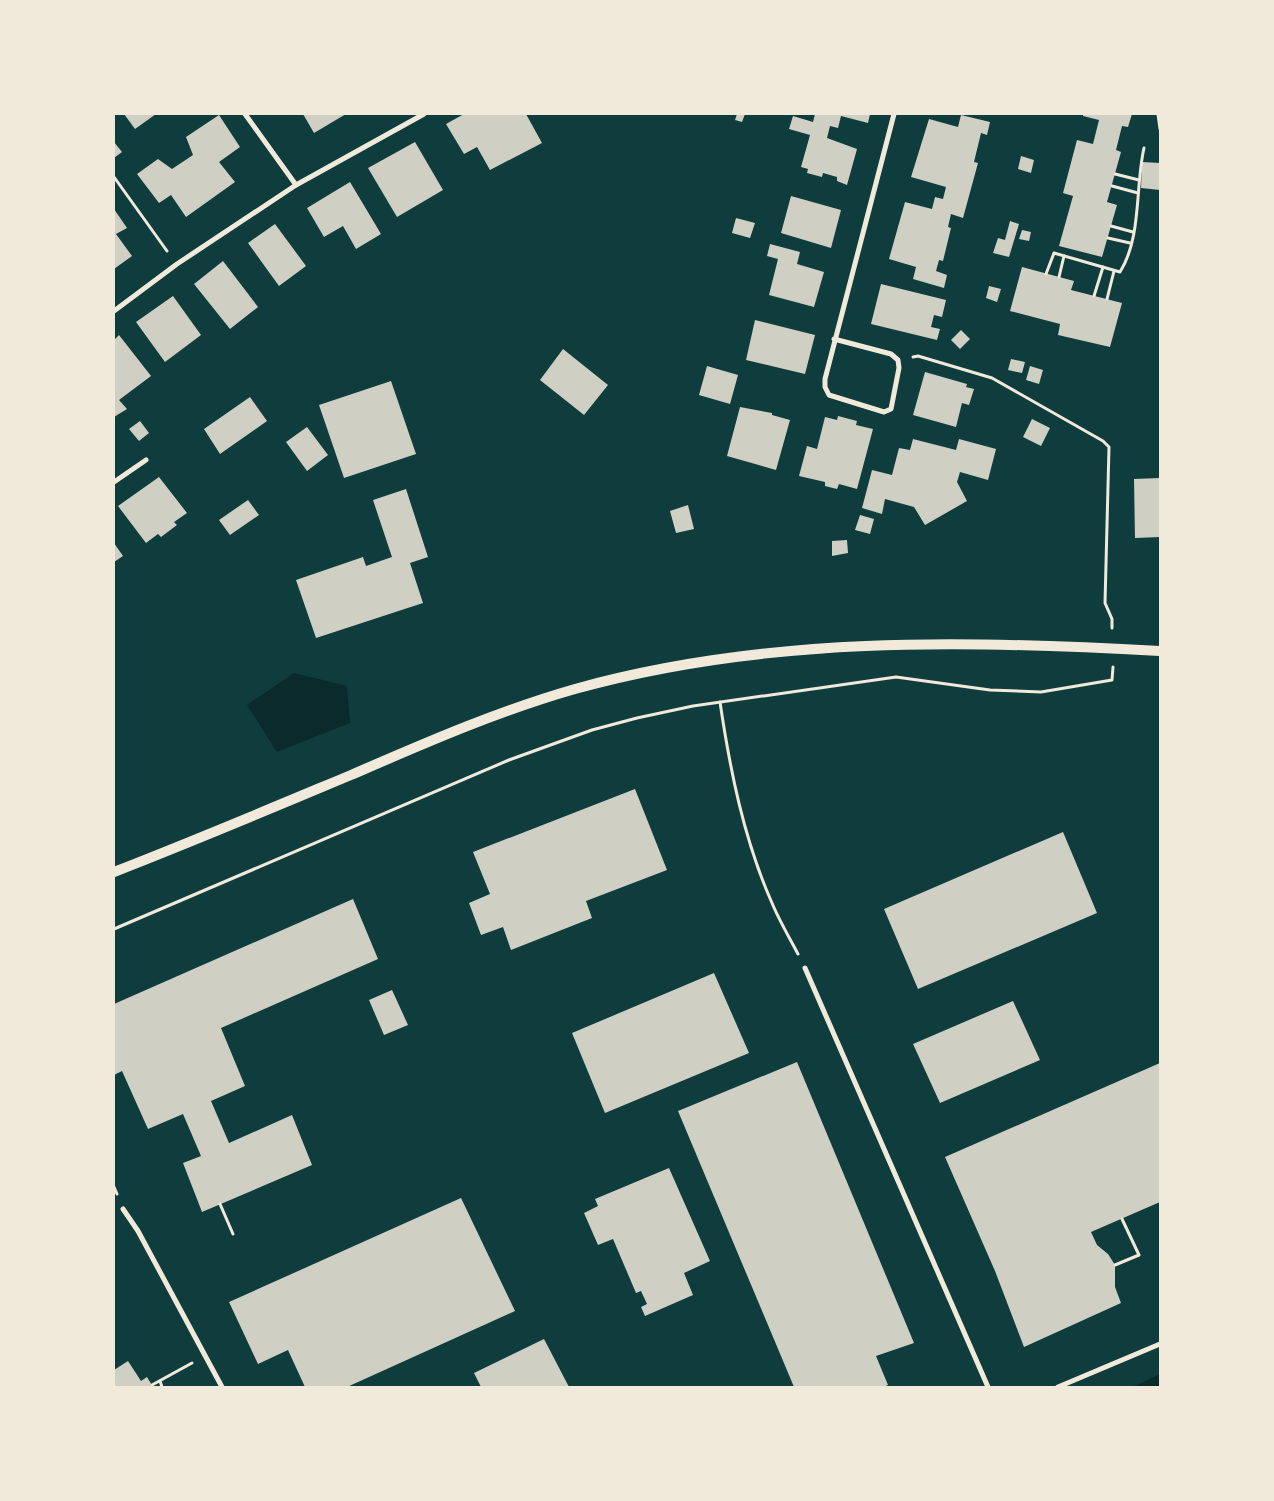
<svg xmlns="http://www.w3.org/2000/svg" width="1274" height="1501" font-family="'PT Sans Narrow',sans-serif">
	<rect width="100%" height="100%" fill="#0f3d3e"/>
	<g fill="#0a2a2b">
		<path d="M 294,673 L 347,686 L 350,723 L 277,752 L 247,705 Z"/>
		<path d="M 1160,1374 L 1160,1387 L 1132,1387 Z"/>
	</g>
	<g fill="#cfcfc3">
		<path d="M 124,114 L 156,114 L 135,129 Z"/>
		<path d="M 303,114 L 346,114 L 314,133 Z"/>
		<path d="M 464,114 L 526,114 L 542,143 L 490,170 L 477,147 L 464,154 L 446,124 Z"/>
		<path d="M 737,114 L 745,114 L 742,122 L 735,120 Z"/>
		<path d="M 815,114 L 870,114 L 868,123 L 841,116 L 838,128 L 830,126 L 827,138 L 857,149 L 847,185 L 837,181 L 837,177 L 823,173 L 822,177 L 807,173 L 808,169 L 801,167 L 810,135 L 789,129 L 793,116 L 813,122 Z"/>
		<path d="M 1083,114 L 1132,114 L 1128,127 L 1122,126 L 1116,150 L 1121,152 L 1107,202 L 1117,205 L 1102,257 L 1059,246 L 1073,196 L 1063,193 L 1077,140 L 1093,144 L 1099,120 L 1083,116 Z"/>
		<path d="M 219,115 L 240,147 L 219,162 L 235,182 L 186,217 L 171,195 L 159,203 L 137,174 L 158,159 L 172,169 L 193,155 L 186,137 Z"/>
		<path d="M 961,115 L 990,122 L 987,135 L 981,133 L 974,162 L 978,163 L 963,218 L 951,214 L 948,227 L 951,228 L 943,261 L 939,260 L 936,271 L 947,275 L 944,288 L 913,279 L 916,267 L 889,259 L 905,202 L 932,209 L 935,197 L 943,199 L 946,187 L 911,177 L 929,119 L 958,127 Z"/>
		<path d="M 114,142 L 122,152 L 114,158 Z"/>
		<path d="M 415,142 L 443,190 L 397,217 L 368,168 Z"/>
		<path d="M 1021,156 L 1034,160 L 1031,173 L 1018,169 Z"/>
		<path d="M 1142,162 L 1160,163 L 1160,190 L 1141,188 Z"/>
		<path d="M 350,182 L 381,234 L 356,249 L 343,226 L 324,237 L 307,208 Z"/>
		<path d="M 791,196 L 841,210 L 831,248 L 781,233 Z"/>
		<path d="M 114,209 L 127,228 L 116,234 L 132,256 L 114,269 Z"/>
		<path d="M 736,218 L 755,223 L 750,238 L 732,233 Z"/>
		<path d="M 1010,221 L 1019,224 L 1009,257 L 993,253 L 998,238 L 1005,240 Z"/>
		<path d="M 275,224 L 306,266 L 279,286 L 248,243 Z"/>
		<path d="M 1022,230 L 1031,232 L 1029,241 L 1019,239 Z"/>
		<path d="M 770,244 L 800,252 L 797,264 L 824,272 L 814,307 L 769,295 L 778,259 L 767,256 Z"/>
		<path d="M 223,261 L 258,307 L 230,329 L 194,284 Z"/>
		<path d="M 1022,267 L 1074,281 L 1071,290 L 1122,303 L 1110,347 L 1058,335 L 1060,324 L 1010,311 Z"/>
		<path d="M 881,284 L 946,300 L 942,317 L 934,315 L 931,327 L 940,329 L 937,340 L 871,324 Z"/>
		<path d="M 989,286 L 1001,289 L 997,302 L 986,298 Z"/>
		<path d="M 173,296 L 201,335 L 165,362 L 136,322 Z"/>
		<path d="M 755,320 L 815,335 L 805,374 L 746,360 Z"/>
		<path d="M 961,330 L 970,339 L 960,349 L 951,340 Z"/>
		<path d="M 119,335 L 151,376 L 119,400 L 127,409 L 114,417 L 114,340 Z"/>
		<path d="M 563,349 L 608,385 L 584,415 L 540,380 Z"/>
		<path d="M 1011,359 L 1025,362 L 1022,373 L 1008,370 Z"/>
		<path d="M 707,366 L 738,375 L 730,404 L 699,395 Z"/>
		<path d="M 1030,366 L 1043,370 L 1039,384 L 1026,380 Z"/>
		<path d="M 925,372 L 967,384 L 966,387 L 974,389 L 969,405 L 962,403 L 956,427 L 913,415 Z"/>
		<path d="M 391,381 L 416,454 L 344,478 L 319,405 Z"/>
		<path d="M 250,397 L 267,421 L 220,454 L 204,429 Z"/>
		<path d="M 740,407 L 772,413 L 772,415 L 790,420 L 776,470 L 727,456 Z"/>
		<path d="M 838,416 L 857,421 L 856,425 L 873,429 L 857,489 L 839,484 L 837,489 L 825,486 L 825,482 L 799,476 L 807,446 L 817,449 L 825,417 L 837,420 Z"/>
		<path d="M 1032,419 L 1050,428 L 1041,446 L 1023,437 Z"/>
		<path d="M 140,421 L 149,433 L 139,441 L 129,429 Z"/>
		<path d="M 307,427 L 328,455 L 307,471 L 286,442 Z"/>
		<path d="M 913,439 L 956,450 L 959,439 L 996,449 L 988,480 L 960,472 L 957,482 L 967,501 L 925,525 L 914,507 L 885,499 L 882,514 L 862,508 L 872,470 L 892,475 L 899,448 L 910,450 Z"/>
		<path d="M 159,477 L 187,513 L 174,522 L 177,525 L 161,537 L 158,534 L 146,543 L 118,506 Z"/>
		<path d="M 1160,478 L 1160,537 L 1135,538 L 1134,479 Z"/>
		<path d="M 406,489 L 428,557 L 410,563 L 423,603 L 316,638 L 296,580 L 363,557 L 366,566 L 392,557 L 373,500 Z"/>
		<path d="M 248,500 L 259,515 L 230,535 L 219,520 Z"/>
		<path d="M 688,505 L 694,529 L 676,533 L 670,511 Z"/>
		<path d="M 860,515 L 874,519 L 870,534 L 855,530 Z"/>
		<path d="M 847,540 L 848,553 L 832,556 L 832,541 Z"/>
		<path d="M 114,543 L 123,556 L 114,562 Z"/>
		<path d="M 635,789 L 667,870 L 586,901 L 592,918 L 511,950 L 503,927 L 481,935 L 469,903 L 490,894 L 473,852 Z"/>
		<path d="M 1063,832 L 1097,913 L 918,989 L 884,909 Z"/>
		<path d="M 353,899 L 378,959 L 221,1028 L 245,1086 L 211,1101 L 229,1143 L 292,1115 L 312,1165 L 202,1212 L 183,1163 L 201,1156 L 183,1114 L 148,1129 L 122,1071 L 114,1075 L 114,1004 Z"/>
		<path d="M 714,973 L 749,1053 L 605,1113 L 572,1033 Z"/>
		<path d="M 392,990 L 408,1025 L 384,1035 L 369,1000 Z"/>
		<path d="M 1013,1001 L 1040,1060 L 940,1103 L 913,1044 Z"/>
		<path d="M 797,1062 L 914,1343 L 876,1356 L 888,1385 L 883,1387 L 794,1387 L 678,1111 Z"/>
		<path d="M 1160,1063 L 1160,1202 L 1091,1232 L 1097,1245 L 1108,1254 L 1115,1265 L 1115,1287 L 1121,1303 L 1024,1347 L 995,1271 L 945,1157 Z"/>
		<path d="M 669,1168 L 710,1261 L 684,1273 L 693,1295 L 645,1316 L 641,1307 L 647,1304 L 641,1291 L 636,1293 L 613,1239 L 598,1245 L 584,1213 L 598,1206 L 595,1199 Z"/>
		<path d="M 461,1198 L 515,1311 L 347,1387 L 305,1387 L 288,1350 L 258,1364 L 229,1302 Z"/>
		<path d="M 544,1339 L 569,1387 L 481,1387 L 474,1373 Z"/>
		<path d="M 128,1361 L 141,1381 L 147,1377 L 153,1387 L 114,1387 L 114,1370 Z"/>
	</g>
	<g fill="none" stroke-linecap="round" stroke-linejoin="round">
		<g stroke="#f1e9da" stroke-width="3">
			<path d="M 1158,114 L 1160,129"/>
			<path d="M 1115,174 L 1139,180"/>
			<path d="M 114,177 L 167,251"/>
			<path d="M 1112,186 L 1138,193"/>
			<path d="M 1111,226 L 1133,232"/>
			<path d="M 1108,238 L 1130,243"/>
			<path d="M 1046,274 L 1054,253 L 1120,272 C 1142,237 1135,187 1144,148"/>
			<path d="M 1059,277 L 1064,256"/>
			<path d="M 1094,296 L 1103,267"/>
			<path d="M 1107,299 L 1114,271"/>
			<path d="M 913,357 L 918,356 L 992,378 L 1103,441 L 1109,447 L 1105,603 L 1112,619 L 1112,628"/>
			<path d="M 720,702 C 730,770 744,840 772,903 C 779,920 789,937 798,954"/>
			<path d="M 114,929 L 509,760 L 592,730 L 637,718 L 693,706 L 896,677 L 990,690 L 1041,692 L 1112,680 L 1113,667"/>
			<path d="M 114,1187 L 117,1194"/>
			<path d="M 220,1204 L 233,1234"/>
			<path d="M 1115,1265 L 1139,1255 L 1122,1219"/>
			<path d="M 160,1381 L 162,1387"/>
			<path d="M 152,1385 L 192,1363"/>
		</g>
		<g stroke="#f1e9da" stroke-width="5">
			<path d="M 245,114 L 296,185"/>
			<path d="M 114,311 L 177,264 L 296,185 L 424,114"/>
			<path d="M 834,339 L 891,354 L 898,360 L 899,368 L 891,409 L 884,412 L 829,395 L 825,387 L 825,379 L 894,114"/>
			<path d="M 114,482 L 146,460"/>
			<path d="M 805,968 L 988,1387"/>
			<path d="M 123,1209 L 138,1231 L 222,1387"/>
			<path d="M 1058,1387 L 1160,1344"/>
		</g>
		<path stroke="#f1e9da" stroke-width="10" d="M 114,872 C 194,841 272,808 351,775 C 425,743 498,711 575,689 C 765,636 965,640 1160,651"/>
	</g>
	<rect width="1274" height="1501" fill="none" stroke="#f1e9da" stroke-width="230"/>
</svg>
